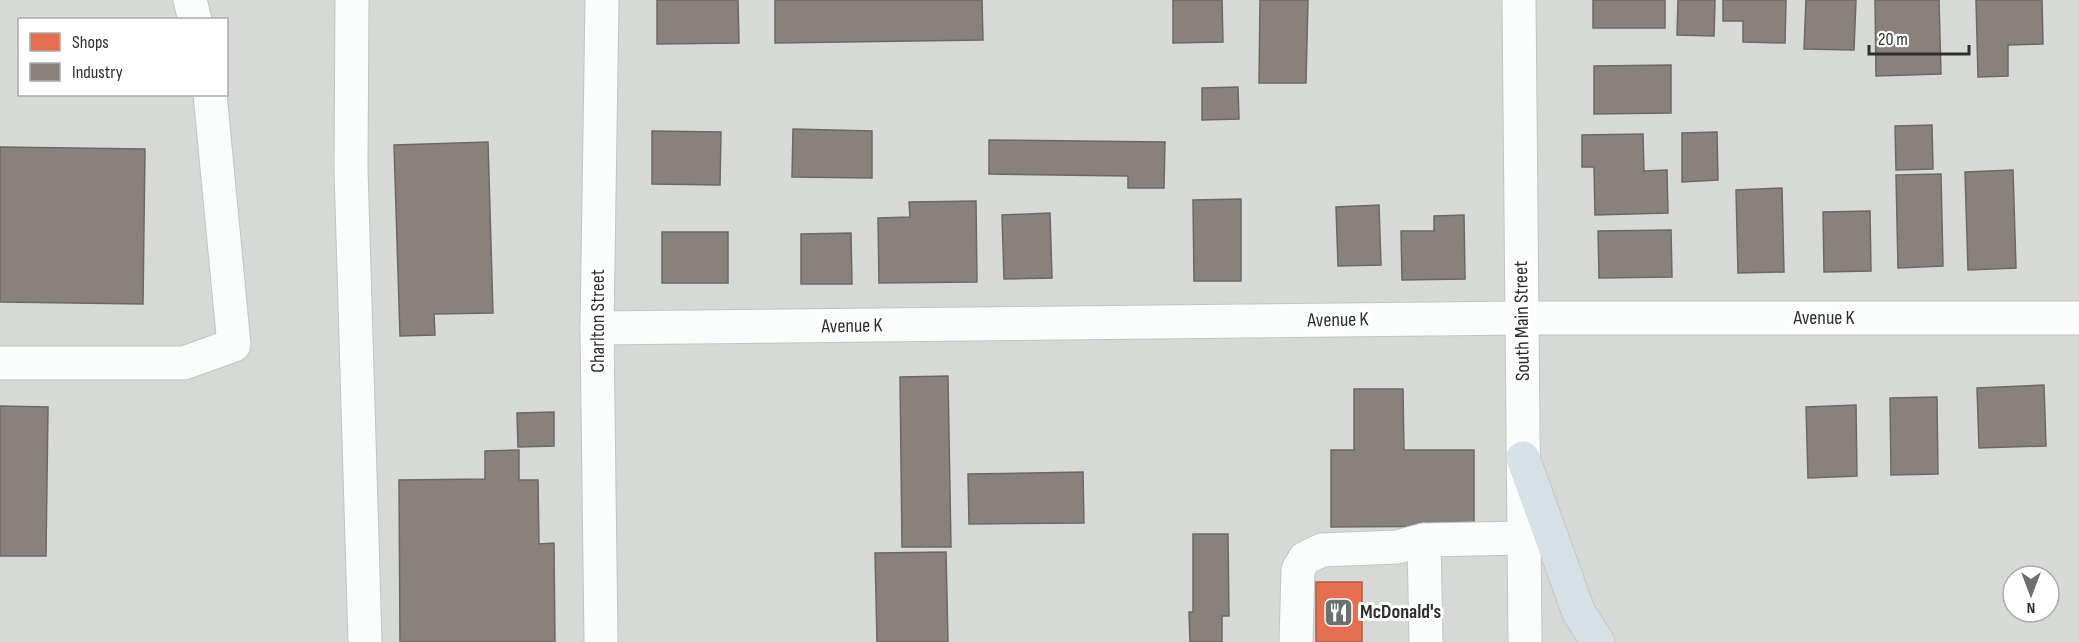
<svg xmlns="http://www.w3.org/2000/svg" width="2079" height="642" font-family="'Sofia Sans Condensed',sans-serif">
	<rect width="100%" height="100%" fill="#e4eaeb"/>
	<path fill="#d7d9d7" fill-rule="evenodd" d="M 0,0 L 2079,0 L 2079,642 L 0,642 ZM 20,20 L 226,20 L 226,94 L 20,94 ZM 2013,576 L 2049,576 L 2049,612 L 2013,612 Z"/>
	<rect fill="#e76f51" stroke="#b05c46" stroke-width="1.5" x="1316" y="582" width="46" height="60"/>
	<g fill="#8a817c" stroke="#6e6865" stroke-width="1.5">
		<path d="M 657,0 L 738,0 L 739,43 L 657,44 Z"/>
		<path d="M 775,0 L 982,0 L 983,40 L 775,43 Z"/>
		<path d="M 1173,0 L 1222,0 L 1223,42 L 1173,43 Z"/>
		<path d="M 1260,0 L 1308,0 L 1306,83 L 1259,83 Z"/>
		<rect x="1593" y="0" width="72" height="28"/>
		<path d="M 1678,0 L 1715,0 L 1714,36 L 1677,35 Z"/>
		<path d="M 1723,0 L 1786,0 L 1785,43 L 1743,42 L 1743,21 L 1723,21 Z"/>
		<path d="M 1806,0 L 1856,0 L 1854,50 L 1804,49 Z"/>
		<path d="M 1875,0 L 1939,0 L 1941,74 L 1876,76 Z"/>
		<path d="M 1976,0 L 2042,0 L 2043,44 L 2008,45 L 2008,76 L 1978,77 Z"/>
		<path d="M 1671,65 L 1671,113 L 1594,114 L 1594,66 Z"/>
		<path d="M 1238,87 L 1239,119 L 1202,120 L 1202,88 Z"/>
		<path d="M 1932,125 L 1933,169 L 1896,170 L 1895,126 Z"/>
		<path d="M 793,129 L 872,131 L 872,178 L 792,177 Z"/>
		<path d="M 652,131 L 721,132 L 720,185 L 652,184 Z"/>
		<path d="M 1717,132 L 1718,180 L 1682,182 L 1682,133 Z"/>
		<path d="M 1643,134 L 1644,171 L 1667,170 L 1668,213 L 1595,215 L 1594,167 L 1582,167 L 1582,135 Z"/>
		<path d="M 989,140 L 1165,142 L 1164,188 L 1128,188 L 1128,176 L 989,174 Z"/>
		<path d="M 488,142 L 493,313 L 434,314 L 435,335 L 400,336 L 394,145 Z"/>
		<path d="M 0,147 L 145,149 L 143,304 L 0,302 Z"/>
		<path d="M 2013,170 L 2016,268 L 1968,270 L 1965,172 Z"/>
		<path d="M 1941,174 L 1943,266 L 1898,268 L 1896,175 Z"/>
		<path d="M 1782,188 L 1784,272 L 1738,273 L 1736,190 Z"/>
		<path d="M 1241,199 L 1241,281 L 1194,281 L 1193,200 Z"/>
		<path d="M 976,201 L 977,282 L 879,283 L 878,218 L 910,217 L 909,202 Z"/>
		<path d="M 1379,205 L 1381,265 L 1338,266 L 1336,207 Z"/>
		<path d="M 1870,211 L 1871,271 L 1824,272 L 1823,212 Z"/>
		<path d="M 1050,213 L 1052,278 L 1004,279 L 1002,215 Z"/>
		<path d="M 1464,215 L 1465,279 L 1402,280 L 1401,231 L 1434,231 L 1434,216 Z"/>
		<path d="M 1671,230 L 1672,277 L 1599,278 L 1598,231 Z"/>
		<rect x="662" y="232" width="66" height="51"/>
		<path d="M 851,233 L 852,284 L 801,284 L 801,234 Z"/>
		<path d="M 948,376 L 951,547 L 902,547 L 900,377 Z"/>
		<path d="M 2044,385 L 2046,446 L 1979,448 L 1977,388 Z"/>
		<path d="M 1354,389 L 1403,389 L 1404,450 L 1474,450 L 1474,526 L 1331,527 L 1331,450 L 1354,450 Z"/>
		<path d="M 1937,397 L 1938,474 L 1891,475 L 1890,398 Z"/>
		<path d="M 1856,405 L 1857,476 L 1808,478 L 1806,407 Z"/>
		<path d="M 0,406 L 48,407 L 46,556 L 0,556 Z"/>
		<path d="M 554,412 L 554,446 L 518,447 L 517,413 Z"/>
		<path d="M 519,450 L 519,480 L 538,480 L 539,544 L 554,543 L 555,642 L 400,642 L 399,480 L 485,479 L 485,451 Z"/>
		<path d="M 1083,472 L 1084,523 L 969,524 L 968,474 Z"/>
		<path d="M 1193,534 L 1228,534 L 1229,616 L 1222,616 L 1222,642 L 1190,642 L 1189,612 L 1193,612 Z"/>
		<path d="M 946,552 L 948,642 L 877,642 L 875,553 Z"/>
	</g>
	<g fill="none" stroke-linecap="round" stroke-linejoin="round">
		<defs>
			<g id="minor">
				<path d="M 190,0 L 195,20"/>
				<path d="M 352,0 L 351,169 L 365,642"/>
				<path d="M 1519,0 L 1525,642"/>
				<path d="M 597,328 L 1522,318 L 2079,318"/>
				<path d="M 0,363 L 184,363 L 234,345 L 210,94"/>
				<path d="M 1424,540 L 1524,538"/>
				<path d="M 601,642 L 597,328 L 602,0"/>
				<path d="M 1296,642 L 1298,570 L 1305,558 L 1322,550 L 1397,547 L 1424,540 L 1426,642"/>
			</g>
			<path id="major" d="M 1523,458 L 1579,613 L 1598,642"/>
		</defs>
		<use href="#minor" stroke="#c3c4c3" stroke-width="35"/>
		<use href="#major" stroke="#c4c6c6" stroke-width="35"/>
		<use href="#minor" stroke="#fbfcfc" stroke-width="33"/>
		<use href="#major" stroke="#d6e0e7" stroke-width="33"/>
	</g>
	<defs>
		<symbol id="restaurant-square" viewBox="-11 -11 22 22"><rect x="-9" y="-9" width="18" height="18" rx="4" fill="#6e7070" stroke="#fff"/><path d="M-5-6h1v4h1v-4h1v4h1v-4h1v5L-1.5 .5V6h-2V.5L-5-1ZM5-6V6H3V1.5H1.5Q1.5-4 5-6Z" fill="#fff"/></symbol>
	</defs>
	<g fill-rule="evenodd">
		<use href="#restaurant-square" x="1322" y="596" width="33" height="33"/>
	</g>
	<g text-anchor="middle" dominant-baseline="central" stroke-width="6" stroke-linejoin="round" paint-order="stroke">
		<g font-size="20" fill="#2e2e2e" stroke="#fff">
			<text x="1824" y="318">Avenue K</text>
			<text transform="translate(1338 320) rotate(-1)">Avenue K</text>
			<text transform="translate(598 321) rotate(-90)">Charlton Street</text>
			<text transform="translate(1522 321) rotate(-91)">South Main Street</text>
			<text transform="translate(852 326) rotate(-1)">Avenue K</text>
		</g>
		<g font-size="20" font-weight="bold" fill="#2e2e2e" stroke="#fff" text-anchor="start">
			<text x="1360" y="612">McDonald's</text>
		</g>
	</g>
	<rect x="18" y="18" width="210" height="78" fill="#ffffff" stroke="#ababab" stroke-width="1.5"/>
	<rect x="30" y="33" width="30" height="18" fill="#e76f51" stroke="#ababab" stroke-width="1.5"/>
	<text x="72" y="48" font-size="18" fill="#2e2e2e">Shops</text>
	<rect x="30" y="63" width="30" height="18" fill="#8a817c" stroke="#ababab" stroke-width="1.5"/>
	<text x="72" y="78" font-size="18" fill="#2e2e2e">Industry</text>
	<g transform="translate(2031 594) rotate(180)"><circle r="28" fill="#ffffff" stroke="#ababab" stroke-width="1.5"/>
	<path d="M0-4.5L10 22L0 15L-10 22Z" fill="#6e7070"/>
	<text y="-9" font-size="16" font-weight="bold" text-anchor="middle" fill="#2e2e2e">N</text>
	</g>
	<path d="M1869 45v9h100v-9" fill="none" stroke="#2e2e2e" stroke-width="3"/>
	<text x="1878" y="45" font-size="18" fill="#2e2e2e" stroke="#ffffff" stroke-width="4.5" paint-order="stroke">20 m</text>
</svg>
